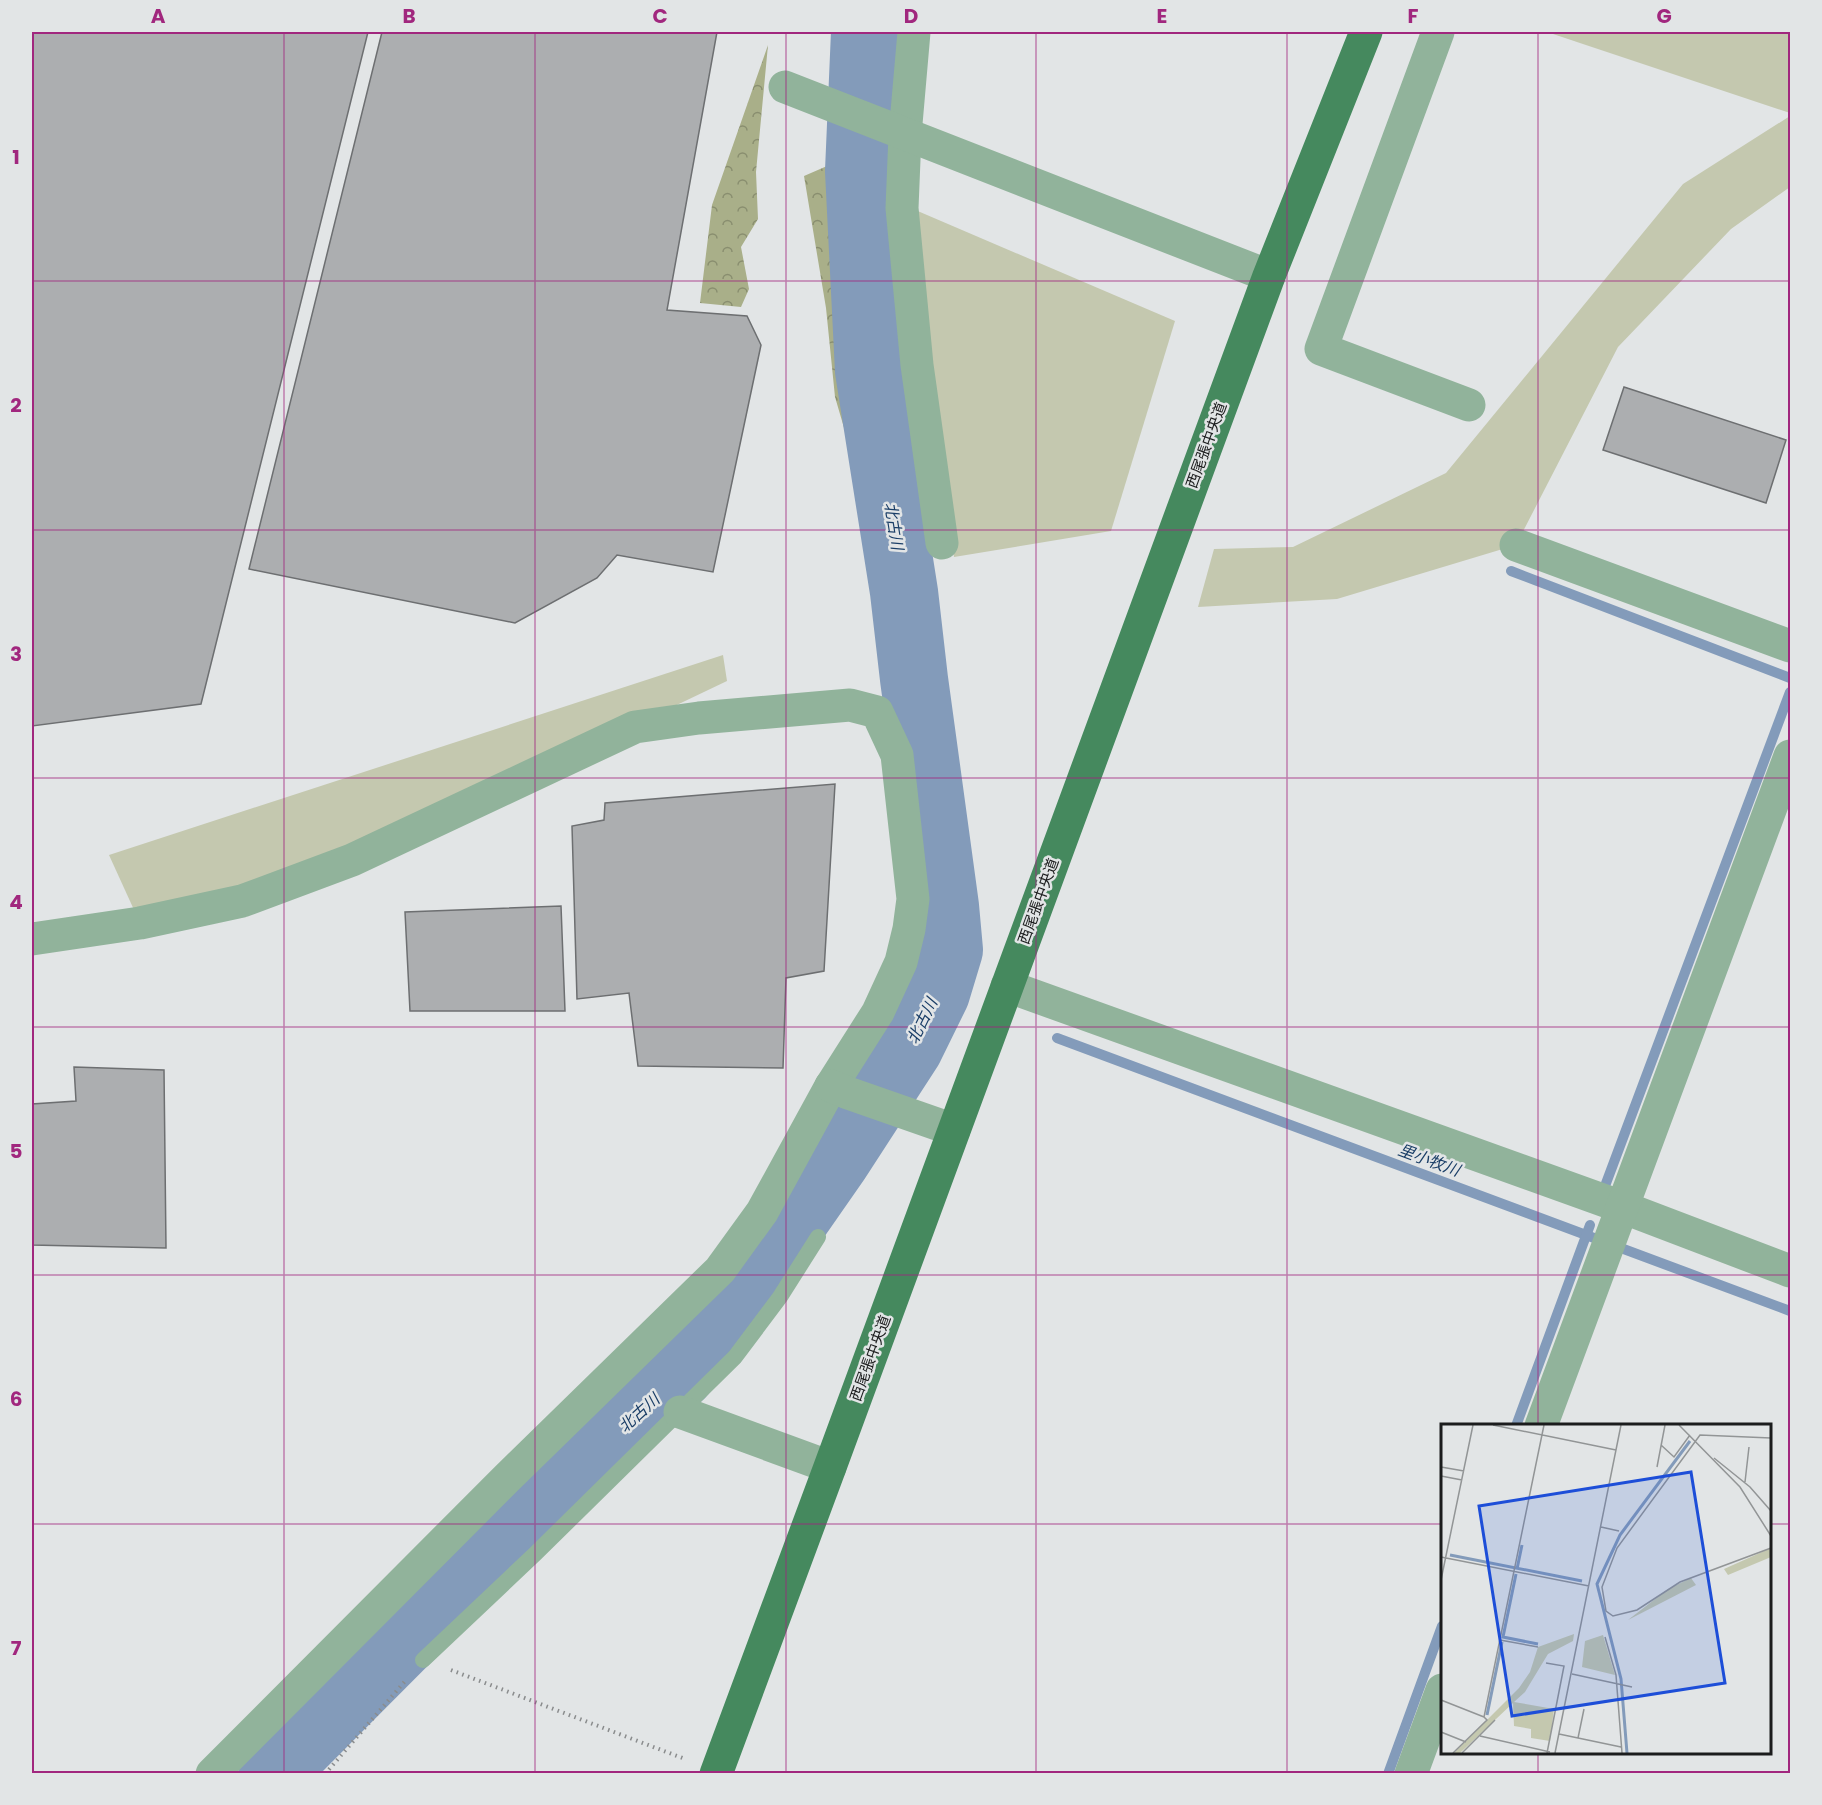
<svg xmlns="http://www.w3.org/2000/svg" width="1822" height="1805" font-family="Poppins,'Noto Sans JP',sans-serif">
	<defs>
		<pattern id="forest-crowns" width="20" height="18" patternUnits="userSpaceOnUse" patternTransform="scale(1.5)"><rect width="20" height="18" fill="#a9af89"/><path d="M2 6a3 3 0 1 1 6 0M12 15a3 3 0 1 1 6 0" fill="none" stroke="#898e6f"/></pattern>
	</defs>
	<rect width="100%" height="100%" fill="#e2e5e6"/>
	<g fill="#c4c8af">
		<path d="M 1547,32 L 1790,32 L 1790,113 Z"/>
		<path d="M 1790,116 L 1790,187 L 1731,229 L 1618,347 L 1516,545 L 1337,599 L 1198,607 L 1214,549 L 1293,547 L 1446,473 L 1683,184 Z"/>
		<path d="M 913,209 L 1175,321 L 1111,531 L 954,557 Z"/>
		<path d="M 723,655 L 727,681 L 352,860 L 140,923 L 109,855 Z"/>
	</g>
	<g fill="url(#forest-crowns)">
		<path d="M 768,45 L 756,172 L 758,219 L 741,247 L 749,289 L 741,307 L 700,303 L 712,205 Z"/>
		<path d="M 834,163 L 856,398 L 873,486 L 876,519 L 860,524 L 847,438 L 835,397 L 826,308 L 804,176 Z"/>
	</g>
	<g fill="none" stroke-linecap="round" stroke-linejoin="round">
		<g stroke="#839bba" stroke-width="10">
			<path d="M 1511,571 L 1790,678"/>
			<path d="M 1057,1038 L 1790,1311"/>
			<path d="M 1602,1194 L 1790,692"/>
			<path d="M 1516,1426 L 1590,1225"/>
			<path d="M 1388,1774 L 1442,1626"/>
		</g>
		<path stroke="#839bba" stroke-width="68" d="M 272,1774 L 557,1488 L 681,1374 L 757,1274 L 837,1159 L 909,1048 L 936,993 L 949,950 L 945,906 L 914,679 L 904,592 L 869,371 L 859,171 L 865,32"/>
	</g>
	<g fill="#acaeb0" stroke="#6d6f71" stroke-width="1.5">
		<path d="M 32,32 L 368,32 L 201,704 L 32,726 Z"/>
		<path d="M 382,32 L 717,32 L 667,310 L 747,316 L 761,345 L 713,572 L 617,555 L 597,578 L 515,623 L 249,569 Z"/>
		<path d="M 1624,387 L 1786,440 L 1766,503 L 1603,450 Z"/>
		<path d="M 835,784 L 824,971 L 786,978 L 783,1068 L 638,1066 L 629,993 L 577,999 L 572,826 L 604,820 L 605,803 Z"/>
		<path d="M 561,906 L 565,1011 L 410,1011 L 405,912 Z"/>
		<path d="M 74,1067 L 164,1070 L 166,1248 L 32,1245 L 32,1104 L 76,1101 Z"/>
	</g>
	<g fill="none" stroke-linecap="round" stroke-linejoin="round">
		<g stroke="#8a8c8d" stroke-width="4" stroke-dasharray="1.5 4.5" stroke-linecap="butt">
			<path d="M 451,1670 L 685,1759"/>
			<path d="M 325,1774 L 406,1680"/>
		</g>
		<path stroke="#91b39b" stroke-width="16" d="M 423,1660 L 535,1554 L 735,1357 L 780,1297 L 818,1237"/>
		<g stroke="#91b39b" stroke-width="33">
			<path d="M 914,32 L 905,135 L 902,208 L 917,365 L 942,543"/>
			<path d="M 1438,32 L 1321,349 L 1469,405"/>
			<path d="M 785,87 L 1269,276"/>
			<path d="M 1516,545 L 1790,646"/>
			<path d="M 32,939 L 140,923 L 242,901 L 352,860 L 635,727 L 699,718 L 850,705 L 877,712 L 897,755 L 913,899 L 909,929 L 901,962 L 878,1012 L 831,1086 L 762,1212 L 720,1270 L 506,1479 L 212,1774"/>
			<path d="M 1007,986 L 1622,1207 L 1790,1271"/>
			<path d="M 831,1086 L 848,1093 L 954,1130"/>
			<path d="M 680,1412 L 830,1467"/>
			<path d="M 1541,1426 L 1790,756"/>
			<path d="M 1411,1774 L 1442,1690"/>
		</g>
		<path stroke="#45895e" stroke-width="33" d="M 716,1774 L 830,1467 L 1269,276 L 1366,32"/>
	</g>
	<path fill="none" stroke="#a1277e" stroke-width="1.5" stroke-opacity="0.55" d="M 284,32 L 284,1774M 535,32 L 535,1774M 786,32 L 786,1774M 1036,32 L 1036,1774M 1287,32 L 1287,1774M 1538,32 L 1538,1426M 32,281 L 1790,281M 32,530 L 1790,530M 32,778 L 1790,778M 32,1027 L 1790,1027M 32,1275 L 1790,1275M 32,1524 L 1442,1524M 1770,1524 L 1790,1524M 1538,1752 L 1538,1774"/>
	<g text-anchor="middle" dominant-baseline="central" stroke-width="5" stroke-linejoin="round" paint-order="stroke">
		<g font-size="15" fill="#1b1c1d" stroke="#e2e5e6">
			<text transform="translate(1206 445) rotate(-70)">西尾張中央道</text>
			<text transform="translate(1038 901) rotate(-70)">西尾張中央道</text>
			<text transform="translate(870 1358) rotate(-70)">西尾張中央道</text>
		</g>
		<g font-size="16" font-style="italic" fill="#1a3e67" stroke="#e2e5e6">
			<text transform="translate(894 526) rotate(81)">北古川</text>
			<text transform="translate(922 1021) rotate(-64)">北古川</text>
			<text transform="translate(1429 1160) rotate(20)">里小牧川</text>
			<text transform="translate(639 1413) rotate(-42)">北古川</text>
		</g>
	</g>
	<g transform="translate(1441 1424)">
		<rect width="330" height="330" fill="#e2e5e6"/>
		<path d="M 330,124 L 330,133 L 287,151 L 283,145 ZM 250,154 L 255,161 L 187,196 L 227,165 ZM 133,210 L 132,217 L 107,230 L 84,268 L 73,278 L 113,285 L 109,317 L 90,314 L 90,305 L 73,302 L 72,279 L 19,329 L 13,329 L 78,264 L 89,248 L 97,223 ZM 162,211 L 174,251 L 141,243 L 144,217 Z" fill="#c4c8af"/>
		<path fill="none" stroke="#839bba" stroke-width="3" d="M 9,131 L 141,157M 76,145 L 81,121M 75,150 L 62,213 L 97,220M 46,291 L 61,218M 186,329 L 180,255 L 156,160 L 179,111 L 249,17"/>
		<path fill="none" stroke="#929596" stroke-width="1.5" d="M 52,1 L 175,26M 238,1 L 299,63 L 330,112M 330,14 L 259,11 L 176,124 L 161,163 L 165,187 L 172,192 L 196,186 L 239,158 L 330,124M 220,21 L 233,33 L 249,11M 273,34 L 309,63 L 330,87M 0,43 L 23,47M 216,43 L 224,1M 0,52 L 21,56M 304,58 L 308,23M 160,103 L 178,107M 0,133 L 148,162M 0,156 L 32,1M 164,213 L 175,251 L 181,329M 59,216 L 97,223M 105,239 L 123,242 L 106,329M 131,250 L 191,263M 0,276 L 43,293M 0,308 L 25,318M 118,310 L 180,323M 39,312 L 109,328M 137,314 L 143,285M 12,329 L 46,296 L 43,293 L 103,1M 21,329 L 54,296M 114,329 L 180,1"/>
		<path fill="#1d4ed8" fill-opacity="0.15" stroke="#1d4ed8" stroke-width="3" d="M 250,48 L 284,259 L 71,292 L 38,82 Z"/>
		<rect width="330" height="330" fill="none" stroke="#1b1c1d" stroke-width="3"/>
	</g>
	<rect width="1822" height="1805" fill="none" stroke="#e2e5e6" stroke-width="66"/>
	<rect x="33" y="33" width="1756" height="1739" fill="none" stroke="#a1277e" stroke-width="2"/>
	<g font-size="20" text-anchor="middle" font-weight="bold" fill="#a1277e">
		<text x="158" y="23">A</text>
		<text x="409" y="23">B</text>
		<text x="660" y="23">C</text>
		<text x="911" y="23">D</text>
		<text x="1162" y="23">E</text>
		<text x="1413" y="23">F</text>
		<text x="1664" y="23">G</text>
		<text x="16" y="164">1</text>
		<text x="16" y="412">2</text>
		<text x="16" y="661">3</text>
		<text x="16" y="909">4</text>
		<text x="16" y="1158">5</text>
		<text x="16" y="1406">6</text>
		<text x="16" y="1655">7</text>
	</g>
</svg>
